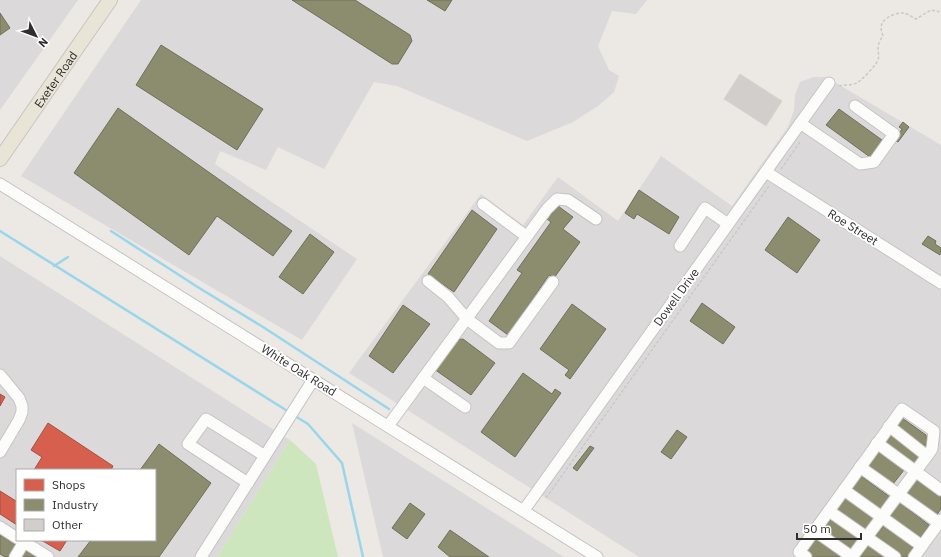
<svg xmlns="http://www.w3.org/2000/svg" width="941" height="557" font-family="'IBM Plex Sans',sans-serif">
	<rect width="100%" height="100%" fill="#ece8e4"/>
	<g fill="#dcd9db" fill-rule="evenodd">
		<path d="M 0,0 L 78,0 L 0,110 Z"/>
		<path d="M 141,0 L 647,0 L 636,14 L 612,11 L 598,46 L 609,70 L 619,76 L 614,92 L 598,106 L 573,122 L 527,141 L 397,86 L 374,82 L 324,169 L 278,147 L 266,170 L 220,151 L 215,164 L 357,259 L 302,340 L 21,176 Z"/>
		<path d="M 814,77 L 826,77 L 941,145 L 941,557 L 639,557 L 349,373 L 481,194 L 523,225 L 558,177 L 618,221 L 661,156 L 732,206 L 788,127 L 794,110 L 795,95 L 800,82 Z"/>
		<path d="M 0,256 L 290,440 L 217,557 L 0,557 ZM 17,470 L 155,470 L 155,540 L 17,540 Z"/>
		<path d="M 352,423 L 564,557 L 383,557 Z"/>
	</g>
	<path fill="#cee6be" d="M 290,440 L 316,464 L 338,557 L 217,557 Z"/>
	<g fill="#d6604d" stroke="#a45144">
		<path d="M 0,394 L 5,397 L 0,406 Z"/>
		<path d="M 48,423 L 113,466 L 111,470 L 34,470 L 42,457 L 31,450 Z"/>
		<path d="M 0,491 L 16,501 L 17,498 L 17,525 L 0,514 Z"/>
		<path d="M 41,540 L 67,540 L 60,551 Z"/>
	</g>
	<g fill="#8c8c6e" stroke="#70705b">
		<path d="M 292,0 L 355,0 L 410,35 L 412,41 L 398,64 L 392,64 Z"/>
		<path d="M 427,0 L 452,0 L 445,11 Z"/>
		<path d="M 0,13 L 10,28 L 0,35 Z"/>
		<path d="M 161,45 L 263,109 L 237,150 L 136,85 Z"/>
		<path d="M 118,108 L 292,231 L 273,256 L 217,216 L 189,255 L 74,173 Z"/>
		<path d="M 839,109 L 882,140 L 870,157 L 826,125 Z"/>
		<path d="M 903,122 L 909,127 L 898,142 L 894,140 L 902,129 L 899,127 Z"/>
		<path d="M 639,190 L 679,217 L 669,234 L 637,214 L 634,219 L 625,213 Z"/>
		<path d="M 558,206 L 573,217 L 563,229 L 580,242 L 554,278 L 549,275 L 508,335 L 489,321 L 522,273 L 517,270 L 551,222 L 547,219 Z"/>
		<path d="M 472,210 L 497,229 L 454,292 L 428,274 Z"/>
		<path d="M 788,217 L 820,240 L 797,273 L 765,250 Z"/>
		<path d="M 310,234 L 334,252 L 303,294 L 279,277 Z"/>
		<path d="M 928,236 L 936,241 L 935,244 L 941,248 L 940,255 L 922,244 Z"/>
		<path d="M 702,303 L 735,327 L 723,344 L 690,321 Z"/>
		<path d="M 572,304 L 606,329 L 570,379 L 565,375 L 569,370 L 540,349 Z"/>
		<path d="M 403,305 L 430,324 L 393,373 L 369,356 Z"/>
		<path d="M 463,339 L 495,363 L 471,395 L 434,369 L 454,340 Z"/>
		<path d="M 523,373 L 552,394 L 555,389 L 561,393 L 515,457 L 481,432 Z"/>
		<path d="M 902,418 L 926,435 L 927,443 L 923,449 L 895,427 Z"/>
		<path d="M 677,430 L 687,437 L 671,459 L 661,452 Z"/>
		<path d="M 890,434 L 919,457 L 912,466 L 883,445 Z"/>
		<path d="M 159,444 L 211,483 L 159,557 L 78,557 L 91,540 L 155,540 L 155,470 L 140,470 Z"/>
		<path d="M 590,446 L 594,448 L 577,471 L 573,468 Z"/>
		<path d="M 877,449 L 904,470 L 893,484 L 866,464 Z"/>
		<path d="M 861,476 L 890,497 L 880,511 L 851,490 Z"/>
		<path d="M 917,478 L 941,496 L 941,509 L 936,516 L 906,493 Z"/>
		<path d="M 846,496 L 875,518 L 865,532 L 836,511 Z"/>
		<path d="M 899,502 L 929,525 L 919,540 L 889,518 Z"/>
		<path d="M 410,503 L 425,514 L 407,539 L 392,528 Z"/>
		<path d="M 832,516 L 862,538 L 851,553 L 821,531 Z"/>
		<path d="M 885,524 L 914,546 L 907,557 L 899,557 L 874,538 Z"/>
		<path d="M 450,530 L 489,557 L 450,557 L 438,547 Z"/>
		<path d="M 0,535 L 16,545 L 9,557 L 5,557 L 0,554 Z"/>
		<path d="M 816,537 L 844,557 L 813,557 L 806,551 Z"/>
		<path d="M 868,545 L 885,557 L 860,557 Z"/>
		<path d="M 25,550 L 36,557 L 21,557 Z"/>
	</g>
	<g fill="none" stroke-linecap="round" stroke-linejoin="round">
		<g stroke="#99d6ec" stroke-width="2.5">
			<path d="M 0,231 L 289,412"/>
			<path d="M 111,231 L 196,286 L 263,327 L 389,409"/>
			<path d="M 54,266 L 68,257"/>
			<path d="M 295,416 L 308,424 L 342,463 L 363,557"/>
		</g>
	</g>
	<path fill="#d1cecb" stroke="#d7d4d0" d="M 740,74 L 782,101 L 766,126 L 724,99 Z"/>
	<g fill="none" stroke-linecap="round" stroke-linejoin="round">
		<defs>
			<g id="minor">
				<path d="M 800,123 L 860,164 L 874,162 L 894,134 L 855,106"/>
				<path d="M 766,172 L 941,283"/>
				<path d="M 0,184 L 597,557"/>
				<path d="M 483,204 L 526,236"/>
				<path d="M 680,246 L 705,208 L 728,224"/>
				<path d="M 428,281 L 448,297 L 467,319 L 499,343 L 509,343 L 553,282"/>
				<path d="M 0,375 L 19,398 L 22,406 L 22,412 L 19,420 L 0,452"/>
				<path d="M 423,378 L 465,407"/>
				<path d="M 388,426 L 547,209 L 557,199 L 568,200 L 596,219"/>
				<path d="M 889,426 L 927,456"/>
				<path d="M 877,443 L 941,490"/>
				<path d="M 860,467 L 939,523"/>
				<path d="M 248,483 L 188,444 L 206,419 L 265,456"/>
				<path d="M 844,490 L 922,546"/>
				<path d="M 524,510 L 829,83"/>
				<path d="M 829,511 L 895,557"/>
				<path d="M 0,527 L 17,538"/>
				<path d="M 21,540 L 48,557"/>
				<path d="M 15,557 L 24,542"/>
				<path d="M 201,557 L 313,380"/>
				<path d="M 806,557 L 799,552 C 833,505 868,457 902,409 L 934,431 L 932,449 L 927,456 L 852,557 L 815,531"/>
				<path d="M 914,557 L 941,520"/>
			</g>
			<g id="major">
				<path id="s1" d="M 0,159 L 110,0"/>
			</g>
		</defs>
		<use href="#minor" stroke="#c5c4c5" stroke-width="13"/>
		<use href="#major" stroke="#c6c5c4" stroke-width="16"/>
		<g stroke="#c9c9c8" stroke-width="1.5" stroke-dasharray="3 2" stroke-linecap="butt">
			<path d="M 839,86 C 844,85 853,85 857,83 C 861,81 875,66 877,62 C 882,53 873,49 883,36 C 882,33 881,30 881,27 C 882,18 896,12 904,13 C 908,14 912,17 916,19 L 931,10 L 941,12"/>
			<path d="M 781,169 L 800,142"/>
			<path d="M 546,498 L 769,186"/>
		</g>
		<use href="#minor" stroke="#fcfcfb" stroke-width="11"/>
		<use href="#major" stroke="#e8e4d6" stroke-width="14"/>
	</g>
	<g text-anchor="middle" dominant-baseline="central" stroke-width="4" stroke-linejoin="round" paint-order="stroke">
		<g font-size="12" fill="#2e2e2e" stroke="#fff">
			<text stroke="none"><textPath href="#s1" startOffset="97">Exeter Road</textPath></text>
			<text transform="translate(853 227) rotate(32)">Roe Street</text>
			<text transform="translate(676 297) rotate(-54)">Dowell Drive</text>
			<text transform="translate(299 370) rotate(32)">White Oak Road</text>
		</g>
	</g>
	<rect x="16" y="469" width="140" height="72" fill="#ffffff" stroke="#ababab"/>
	<rect x="24" y="479" width="20" height="12" fill="#d6604d" stroke="#ababab"/>
	<text x="52" y="489" font-size="12" fill="#2e2e2e">Shops</text>
	<rect x="24" y="499" width="20" height="12" fill="#8c8c6e" stroke="#ababab"/>
	<text x="52" y="509" font-size="12" fill="#2e2e2e">Industry</text>
	<rect x="24" y="519" width="20" height="12" fill="#d1cecb" stroke="#ababab"/>
	<text x="52" y="529" font-size="12" fill="#2e2e2e">Other</text>
	<g transform="translate(36 36) rotate(132)" stroke="#ffffff" stroke-width="3" paint-order="stroke">
	<path d="M0-3L7 15L0 10L-7 15Z" fill="#2e2e2e"/>
	<text y="-6" font-size="11" font-weight="bold" text-anchor="middle" fill="#2e2e2e">N</text>
	</g>
	<path d="M797 533v6h64v-6" fill="none" stroke="#2e2e2e" stroke-width="2"/>
	<text x="803" y="533" font-size="12" fill="#2e2e2e" stroke="#ffffff" stroke-width="3" paint-order="stroke">50 m</text>
</svg>
